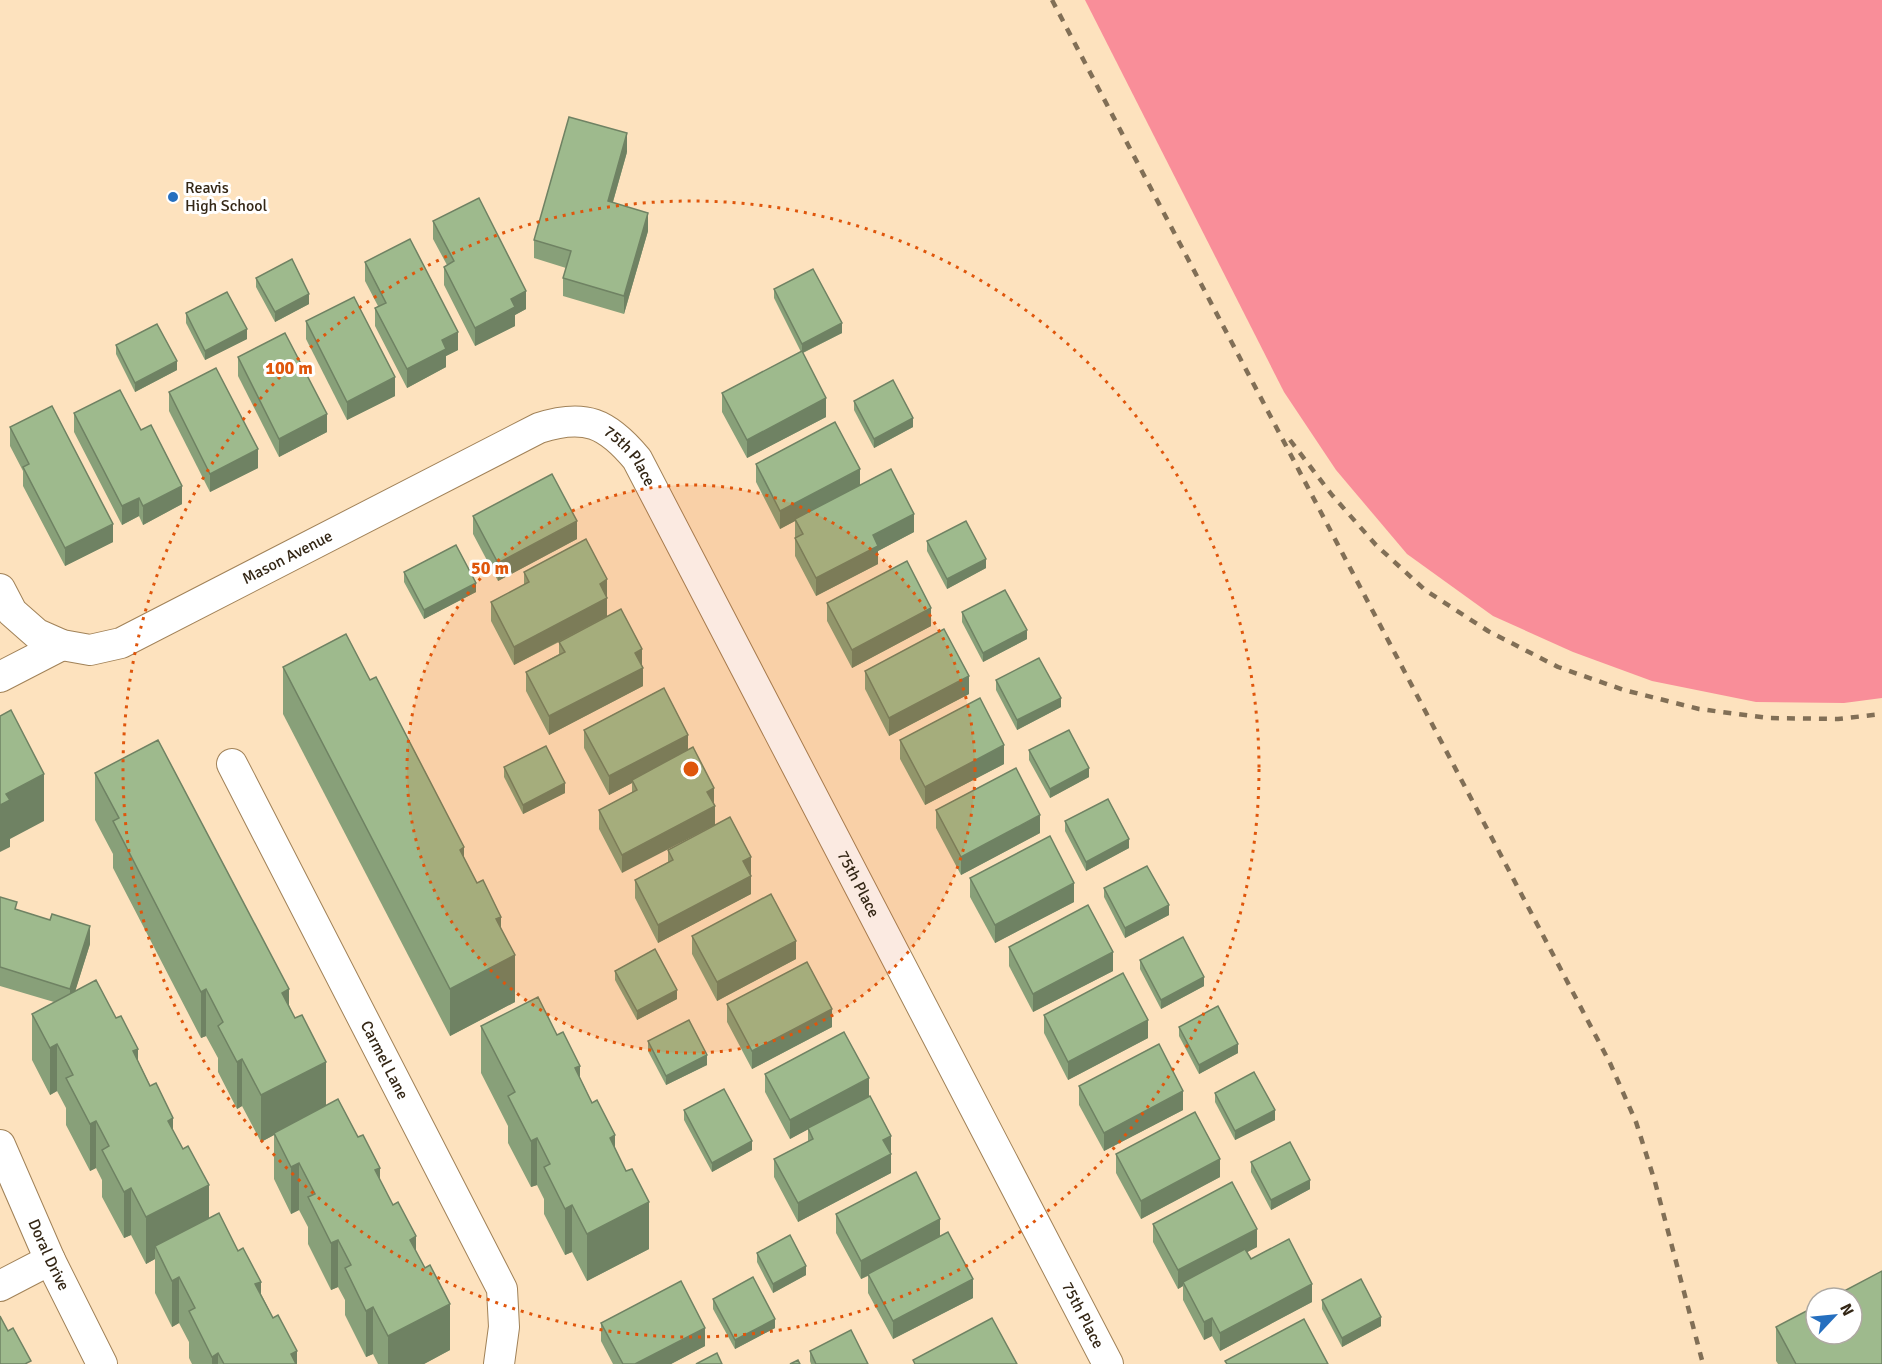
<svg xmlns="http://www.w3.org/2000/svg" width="1882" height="1364" font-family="Signika,sans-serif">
	<rect width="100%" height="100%" fill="#fde2be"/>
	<path fill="#f98e99" d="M 1085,0 L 1882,0 L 1882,698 L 1844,703 L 1756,702 L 1652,681 L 1573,652 L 1493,616 L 1407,554 L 1336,470 L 1284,392 Z"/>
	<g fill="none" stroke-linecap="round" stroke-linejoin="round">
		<defs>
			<g id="minor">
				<path id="s1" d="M 0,589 L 12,612 L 37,634 L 62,645 L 90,650 L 121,643 L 539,428 C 585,413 607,423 637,459 L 1108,1364"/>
				<path d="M 0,677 L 62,645"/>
				<path id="s2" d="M 232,764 L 502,1289 L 504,1327 L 499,1364"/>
				<path id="s3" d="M 0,1145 L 50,1260 L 102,1364"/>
				<path d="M 0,1286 L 50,1260"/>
			</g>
		</defs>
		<use href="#minor" stroke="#a18258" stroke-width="32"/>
		<use href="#minor" stroke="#fff" stroke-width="30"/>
		<g stroke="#816f56" stroke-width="4.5" stroke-dasharray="8 8" stroke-linecap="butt">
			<path d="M 1052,0 L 1610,1063 L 1636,1122 L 1655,1182 L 1703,1364"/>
			<path d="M 1290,440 L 1332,495 L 1376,545 L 1425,590 L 1488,631 L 1558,667 L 1624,690 L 1699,709 L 1768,718 L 1838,719 L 1882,714"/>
		</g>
	</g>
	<g fill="#88a079">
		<path d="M 627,152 L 613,202 L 648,231 L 624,314 L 563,296 L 563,278 L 566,268 L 534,258 L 534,240 Z"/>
		<path d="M 433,221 L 526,309 L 515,315 L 515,326 L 475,346 L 444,285 L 444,267 L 447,265 L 433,239 Z"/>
		<path d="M 365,262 L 458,350 L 446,356 L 446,367 L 407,388 L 375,326 L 375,308 L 378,306 L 365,281 Z"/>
		<path d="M 256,278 L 309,304 L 275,322 L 256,287 Z"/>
		<path d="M 774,289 L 842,333 L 803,353 L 826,417 L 747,458 L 722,412 L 722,393 L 801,352 L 774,298 Z"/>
		<path d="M 186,313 L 247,339 L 205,360 L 186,323 Z"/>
		<path d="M 306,321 L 395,396 L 347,420 L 306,339 Z"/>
		<path d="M 116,345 L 177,370 L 135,392 L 116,354 Z"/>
		<path d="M 238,357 L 327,432 L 279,457 L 238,376 Z"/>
		<path d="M 169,392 L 258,468 L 210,492 L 169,411 Z"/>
		<path d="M 854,401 L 913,427 L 874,448 L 854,410 Z"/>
		<path d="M 74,413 L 141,430 L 182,504 L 143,525 L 139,516 L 122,525 L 74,432 Z"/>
		<path d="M 10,427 L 113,542 L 65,566 L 23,486 L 23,471 L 10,446 Z"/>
		<path d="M 756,464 L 860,485 L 914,532 L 878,551 L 878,564 L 816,596 L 795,556 L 795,521 L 780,529 L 756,482 Z"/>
		<path d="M 473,516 L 577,539 L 498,581 L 473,534 Z"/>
		<path d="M 927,541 L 986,568 L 947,589 L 927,551 Z"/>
		<path d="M 404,572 L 476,592 L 424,619 L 404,582 Z"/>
		<path d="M 524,572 L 607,579 L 607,616 L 642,666 L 643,686 L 549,735 L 526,691 L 526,672 L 559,654 L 559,642 L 514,665 L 491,621 L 491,602 L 524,585 Z"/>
		<path d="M 827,603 L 931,626 L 852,668 L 827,621 Z"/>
		<path d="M 962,612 L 1027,639 L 983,662 L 962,622 Z"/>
		<path d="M 283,667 L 464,858 L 501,930 L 515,1002 L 450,1036 L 283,714 Z"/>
		<path d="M 865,671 L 969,694 L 889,736 L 865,689 Z"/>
		<path d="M 996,680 L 1061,707 L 1017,730 L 996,690 Z"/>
		<path d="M 664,688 L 622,873 L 599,829 L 599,810 L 632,793 L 632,783 L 609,795 L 584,748 L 584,730 Z"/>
		<path d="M 900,740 L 1004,764 L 925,805 L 900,759 Z"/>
		<path d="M 1029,750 L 1089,777 L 1050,798 L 1029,760 Z"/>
		<path d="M 504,767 L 565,793 L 523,814 L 504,777 Z"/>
		<path d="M 95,773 L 289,1005 L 326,1106 L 380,1180 L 416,1252 L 450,1350 L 424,1364 L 378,1364 L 373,1354 L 366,1357 L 345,1315 L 345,1300 L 338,1287 L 331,1290 L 308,1244 L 308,1227 L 299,1210 L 291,1214 L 274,1179 L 274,1135 L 261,1142 L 242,1106 L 237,1109 L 218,1072 L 218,1058 L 206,1036 L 201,1038 L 113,868 L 113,854 L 95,820 Z"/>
		<path d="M 936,810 L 1040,833 L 961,875 L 936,828 Z"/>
		<path d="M 1065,821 L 1129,848 L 1086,871 L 1065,831 Z"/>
		<path d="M 668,850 L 751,857 L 751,894 L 658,943 L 635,898 L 635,880 L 668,862 Z"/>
		<path d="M 970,878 L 1074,902 L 995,943 L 970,897 Z"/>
		<path d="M 1104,888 L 1169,915 L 1125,938 L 1104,897 Z"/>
		<path d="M 0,897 L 17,910 L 90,944 L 75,991 L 138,1061 L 173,1131 L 209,1218 L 261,1294 L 297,1364 L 192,1364 L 189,1358 L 189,1342 L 179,1323 L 172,1327 L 155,1293 L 155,1259 L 146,1264 L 131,1235 L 124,1238 L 102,1197 L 102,1180 L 96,1168 L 90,1171 L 66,1125 L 66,1108 L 57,1091 L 50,1095 L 32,1060 L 32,1014 L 54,1002 L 0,986 Z"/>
		<path d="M 692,936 L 796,959 L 717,1001 L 692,954 Z"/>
		<path d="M 1009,947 L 1113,971 L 1033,1012 L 1009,966 Z"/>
		<path d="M 1140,960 L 1204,986 L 1161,1009 L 1140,969 Z"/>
		<path d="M 615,971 L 677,999 L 637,1020 L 615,980 Z"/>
		<path d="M 727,1004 L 832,1027 L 752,1069 L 727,1022 Z"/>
		<path d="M 1044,1015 L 1148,1038 L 1068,1080 L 1044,1033 Z"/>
		<path d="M 481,1026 L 580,1078 L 615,1149 L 649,1249 L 587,1281 L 572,1252 L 565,1255 L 544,1214 L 544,1199 L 537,1185 L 531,1187 L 508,1143 L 508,1126 L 481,1073 Z"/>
		<path d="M 1179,1027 L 1238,1053 L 1199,1074 L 1179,1036 Z"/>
		<path d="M 648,1041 L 707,1065 L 666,1085 L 648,1051 Z"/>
		<path d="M 765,1074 L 869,1096 L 891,1136 L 891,1173 L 798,1222 L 774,1177 L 774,1159 L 808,1142 L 808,1129 L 790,1139 L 765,1092 Z"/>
		<path d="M 1079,1086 L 1183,1110 L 1104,1151 L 1079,1105 Z"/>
		<path d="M 1215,1093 L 1275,1120 L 1235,1140 L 1215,1102 Z"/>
		<path d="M 684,1110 L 752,1150 L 712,1172 L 684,1120 Z"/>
		<path d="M 1116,1154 L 1220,1177 L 1141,1219 L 1116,1173 Z"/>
		<path d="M 1251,1162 L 1310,1189 L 1271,1210 L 1251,1172 Z"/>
		<path d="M 836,1214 L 940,1236 L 973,1298 L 893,1339 L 868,1293 L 868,1276 L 861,1279 L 836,1233 Z"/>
		<path d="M 1153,1224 L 1257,1247 L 1247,1252 L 1251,1259 L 1312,1302 L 1220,1351 L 1212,1336 L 1204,1340 L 1183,1300 L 1183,1286 L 1178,1289 L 1153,1242 Z"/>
		<path d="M 757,1253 L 806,1275 L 773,1293 L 757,1262 Z"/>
		<path d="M 713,1299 L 775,1328 L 735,1349 L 713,1309 Z"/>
		<path d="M 1322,1300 L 1381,1326 L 1342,1347 L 1322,1309 Z"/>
		<path d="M 601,1323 L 705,1346 L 671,1364 L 613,1364 L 601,1341 Z"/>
		<path d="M 1776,1327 L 1882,1364 L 1778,1364 L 1776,1361 Z"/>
		<path d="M 810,1351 L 868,1364 L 811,1364 L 810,1361 Z"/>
	</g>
	<g fill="#6f8263">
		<path d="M 627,133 L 627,152 L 608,219 L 608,201 Z"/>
		<path d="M 648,213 L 648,231 L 624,314 L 624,296 Z"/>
		<path d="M 526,291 L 526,309 L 515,315 L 515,326 L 475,346 L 475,328 L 511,299 Z"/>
		<path d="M 309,294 L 309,304 L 275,322 L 275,312 Z"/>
		<path d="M 842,323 L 842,333 L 802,353 L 802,344 Z"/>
		<path d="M 247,329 L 247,339 L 205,360 L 205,351 Z"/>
		<path d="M 458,332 L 458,350 L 446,356 L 446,367 L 407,388 L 407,369 L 442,340 Z"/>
		<path d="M 177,361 L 177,370 L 135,392 L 135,383 Z"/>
		<path d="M 395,377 L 395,396 L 347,420 L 347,402 Z"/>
		<path d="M 826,398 L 826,417 L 747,458 L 747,440 Z"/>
		<path d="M 327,414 L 327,432 L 279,457 L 279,439 Z"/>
		<path d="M 913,418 L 913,427 L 874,448 L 874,439 Z"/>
		<path d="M 258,449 L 258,468 L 210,492 L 210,474 Z"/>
		<path d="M 860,469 L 860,487 L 795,519 L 795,521 L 780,529 L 780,511 Z"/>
		<path d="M 182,486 L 182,504 L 143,525 L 143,506 Z"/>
		<path d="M 139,498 L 139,516 L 122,525 L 122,506 Z"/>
		<path d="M 914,514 L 914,532 L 878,551 L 878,564 L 816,596 L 816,578 L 873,535 Z"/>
		<path d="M 577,521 L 577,539 L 498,581 L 498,563 Z"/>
		<path d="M 113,524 L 113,542 L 65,566 L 65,548 Z"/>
		<path d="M 986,559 L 986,568 L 947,589 L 947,579 Z"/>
		<path d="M 607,579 L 607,598 L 600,584 Z"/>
		<path d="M 476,583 L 476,592 L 424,619 L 424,610 Z"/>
		<path d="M 607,598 L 607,616 L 514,665 L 514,647 Z"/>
		<path d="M 931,608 L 931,626 L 852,668 L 852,650 Z"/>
		<path d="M 1027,630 L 1027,639 L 983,662 L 983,653 Z"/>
		<path d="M 642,649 L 642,667 L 635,653 Z"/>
		<path d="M 643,668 L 643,686 L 549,735 L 549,716 Z"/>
		<path d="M 969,676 L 969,694 L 889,736 L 889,718 Z"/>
		<path d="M 1061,698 L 1061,707 L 1017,730 L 1017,720 Z"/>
		<path d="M 688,735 L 688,753 L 632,780 L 632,783 L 609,795 L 609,776 Z"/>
		<path d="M 1004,745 L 1004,764 L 925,805 L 925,787 Z"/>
		<path d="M 1089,768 L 1089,777 L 1050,798 L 1050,789 Z"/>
		<path d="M 44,774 L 44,821 L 10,839 L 10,847 L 0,852 L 0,805 L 6,794 Z"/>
		<path d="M 565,783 L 565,793 L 523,814 L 523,805 Z"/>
		<path d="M 714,788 L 714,806 L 707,792 Z"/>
		<path d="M 715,806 L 715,825 L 622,873 L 622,855 Z"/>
		<path d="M 1040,815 L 1040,833 L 961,875 L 961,857 Z"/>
		<path d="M 1129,839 L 1129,848 L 1086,871 L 1086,862 Z"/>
		<path d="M 464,847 L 464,894 L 460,850 Z"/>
		<path d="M 751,857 L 751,875 L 743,861 Z"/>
		<path d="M 751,876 L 751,894 L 658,943 L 658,925 Z"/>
		<path d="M 1074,883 L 1074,902 L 995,943 L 995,925 Z"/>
		<path d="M 1169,905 L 1169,915 L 1125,938 L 1125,928 Z"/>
		<path d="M 501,917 L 501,962 L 515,955 L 515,1002 L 450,1036 L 450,989 L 496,919 Z"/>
		<path d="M 90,926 L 90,944 L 70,1008 L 70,989 Z"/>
		<path d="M 796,941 L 796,959 L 717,1001 L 717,982 Z"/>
		<path d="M 1113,952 L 1113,971 L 1033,1012 L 1033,994 Z"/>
		<path d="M 1204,977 L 1204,986 L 1161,1009 L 1161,1000 Z"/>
		<path d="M 206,989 L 206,1036 L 201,1038 L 201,992 Z"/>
		<path d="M 289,989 L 289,1036 L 282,993 Z"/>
		<path d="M 677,990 L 677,999 L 637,1020 L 637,1011 Z"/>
		<path d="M 832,1009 L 832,1027 L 752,1069 L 752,1051 Z"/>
		<path d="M 1148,1020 L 1148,1038 L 1068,1080 L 1068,1062 Z"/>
		<path d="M 57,1044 L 57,1091 L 50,1095 L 50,1048 Z"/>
		<path d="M 1238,1044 L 1238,1053 L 1199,1074 L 1199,1065 Z"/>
		<path d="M 138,1049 L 138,1096 L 133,1051 Z"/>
		<path d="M 707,1055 L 707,1065 L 666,1085 L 666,1076 Z"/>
		<path d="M 242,1059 L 242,1106 L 237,1109 L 237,1062 Z"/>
		<path d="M 326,1062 L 326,1108 L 274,1133 L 274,1135 L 261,1142 L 261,1095 Z"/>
		<path d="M 580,1066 L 580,1113 L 575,1068 Z"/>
		<path d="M 869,1078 L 869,1097 L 790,1139 L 790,1120 Z"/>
		<path d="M 1183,1091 L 1183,1110 L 1104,1151 L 1104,1133 Z"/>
		<path d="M 1275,1110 L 1275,1120 L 1235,1140 L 1235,1131 Z"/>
		<path d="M 173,1118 L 173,1164 L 168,1121 Z"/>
		<path d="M 96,1121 L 96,1168 L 90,1171 L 90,1124 Z"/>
		<path d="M 615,1135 L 615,1182 L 610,1138 Z"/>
		<path d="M 891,1136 L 891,1155 L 883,1140 Z"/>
		<path d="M 537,1138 L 537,1185 L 531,1187 L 531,1141 Z"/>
		<path d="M 752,1141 L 752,1150 L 712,1172 L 712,1163 Z"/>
		<path d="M 891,1154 L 891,1173 L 798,1222 L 798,1203 Z"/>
		<path d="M 1220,1159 L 1220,1177 L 1141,1219 L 1141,1201 Z"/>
		<path d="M 299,1163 L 299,1210 L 291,1214 L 291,1167 Z"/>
		<path d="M 380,1168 L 380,1215 L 375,1170 Z"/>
		<path d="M 1310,1180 L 1310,1189 L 1271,1210 L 1271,1200 Z"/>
		<path d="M 209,1185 L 209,1232 L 155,1246 L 155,1259 L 146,1264 L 146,1217 Z"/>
		<path d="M 131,1188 L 131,1235 L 124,1238 L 124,1192 Z"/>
		<path d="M 649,1202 L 649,1249 L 587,1281 L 587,1234 Z"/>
		<path d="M 572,1205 L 572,1252 L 565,1255 L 565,1209 Z"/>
		<path d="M 940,1219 L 940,1238 L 861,1279 L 861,1261 Z"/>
		<path d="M 1257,1229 L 1257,1247 L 1185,1285 L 1183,1282 L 1183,1286 L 1178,1289 L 1178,1270 Z"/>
		<path d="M 416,1236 L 416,1283 L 410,1240 Z"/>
		<path d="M 338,1240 L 338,1287 L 331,1290 L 331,1243 Z"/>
		<path d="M 806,1266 L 806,1275 L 773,1293 L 773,1284 Z"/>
		<path d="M 179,1277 L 179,1323 L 172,1327 L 172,1281 Z"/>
		<path d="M 973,1279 L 973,1298 L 893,1339 L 893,1321 Z"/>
		<path d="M 261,1282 L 261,1328 L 255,1284 Z"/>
		<path d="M 1312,1284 L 1312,1302 L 1220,1351 L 1220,1333 Z"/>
		<path d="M 450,1304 L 450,1350 L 424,1364 L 388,1364 L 388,1336 Z"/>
		<path d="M 373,1307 L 373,1354 L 366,1357 L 366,1311 Z"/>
		<path d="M 1381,1317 L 1381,1326 L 1342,1347 L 1342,1338 Z"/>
		<path d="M 1212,1318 L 1212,1336 L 1204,1340 L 1204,1322 Z"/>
		<path d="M 775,1319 L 775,1328 L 735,1349 L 735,1340 Z"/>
		<path d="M 705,1328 L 705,1346 L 671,1364 L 635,1364 Z"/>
		<path d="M 297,1351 L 297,1364 L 291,1364 L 291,1354 Z"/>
		<path d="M 218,1353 L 218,1364 L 212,1364 L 212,1357 Z"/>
	</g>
	<g fill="#9eba8d" stroke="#6f8263" stroke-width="1.5">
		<path d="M 569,117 L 627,133 L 608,201 L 648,213 L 624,296 L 563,278 L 571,251 L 534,240 Z"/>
		<path d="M 479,198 L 526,291 L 511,299 L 515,307 L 475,328 L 444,267 L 454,261 L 433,221 Z"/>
		<path d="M 410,239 L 458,332 L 442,340 L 446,349 L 407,369 L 375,308 L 386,303 L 365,262 Z"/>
		<path d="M 292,259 L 309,294 L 275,312 L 256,278 Z"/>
		<path d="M 813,269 L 842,323 L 802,344 L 774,289 Z"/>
		<path d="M 227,292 L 247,329 L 205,351 L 186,313 Z"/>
		<path d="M 354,297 L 395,377 L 347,402 L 306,321 Z"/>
		<path d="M 157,324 L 177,361 L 135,383 L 116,345 Z"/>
		<path d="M 285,333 L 327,414 L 279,439 L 238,357 Z"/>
		<path d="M 802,351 L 826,398 L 747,440 L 722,393 Z"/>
		<path d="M 216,368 L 258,449 L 210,474 L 169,392 Z"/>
		<path d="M 893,380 L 913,418 L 874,439 L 854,401 Z"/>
		<path d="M 120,390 L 141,430 L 151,425 L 182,486 L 143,506 L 139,498 L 122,506 L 74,413 Z"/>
		<path d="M 52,406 L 113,524 L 65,548 L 23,467 L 29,464 L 10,427 Z"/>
		<path d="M 835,422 L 860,469 L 780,511 L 756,464 Z"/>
		<path d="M 891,469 L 914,514 L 873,535 L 878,546 L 816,578 L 795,538 L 803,534 L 795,519 Z"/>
		<path d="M 552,474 L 577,521 L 498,563 L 473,516 Z"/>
		<path d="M 966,521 L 986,559 L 947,579 L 927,541 Z"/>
		<path d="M 586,539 L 607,579 L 600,584 L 607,598 L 514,647 L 491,602 L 529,582 L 524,572 Z"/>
		<path d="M 456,545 L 476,583 L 424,610 L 404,572 Z"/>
		<path d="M 907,561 L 931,608 L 852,650 L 827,603 Z"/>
		<path d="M 1005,590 L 1027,630 L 983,653 L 962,612 Z"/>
		<path d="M 621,609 L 642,649 L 635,653 L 643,668 L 549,716 L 526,672 L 565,652 L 559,642 Z"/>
		<path d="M 944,629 L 969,676 L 889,718 L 865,671 Z"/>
		<path d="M 346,634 L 370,680 L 376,677 L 464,847 L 460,850 L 477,883 L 483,880 L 501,917 L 496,919 L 515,955 L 450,989 L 283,667 Z"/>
		<path d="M 1039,658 L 1061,698 L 1017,720 L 996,680 Z"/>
		<path d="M 664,688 L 688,735 L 609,776 L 584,730 Z"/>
		<path d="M 980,698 L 1004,745 L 925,787 L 900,740 Z"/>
		<path d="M 11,710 L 44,774 L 6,794 L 10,800 L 0,805 L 0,716 Z"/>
		<path d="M 1069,730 L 1089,768 L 1050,789 L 1029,750 Z"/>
		<path d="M 158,740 L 289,989 L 282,993 L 295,1018 L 302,1015 L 326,1062 L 261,1095 L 242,1059 L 237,1062 L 218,1026 L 223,1022 L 206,989 L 201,992 L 113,821 L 119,818 L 95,773 Z"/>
		<path d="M 546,746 L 565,783 L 523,805 L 504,767 Z"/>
		<path d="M 693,747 L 714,788 L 707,792 L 715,806 L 622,855 L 599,810 L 637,790 L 632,780 Z"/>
		<path d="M 1016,768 L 1040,815 L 961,857 L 936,810 Z"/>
		<path d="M 1108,799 L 1129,839 L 1086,862 L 1065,821 Z"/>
		<path d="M 730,817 L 751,857 L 743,861 L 751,876 L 658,925 L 635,880 L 673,860 L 668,850 Z"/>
		<path d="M 1050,836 L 1074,883 L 995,925 L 970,878 Z"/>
		<path d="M 1147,866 L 1169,905 L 1125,928 L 1104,888 Z"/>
		<path d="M 771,894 L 796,941 L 717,982 L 692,936 Z"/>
		<path d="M 0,897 L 17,902 L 15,909 L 50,920 L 52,914 L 90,926 L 70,989 L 0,967 Z"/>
		<path d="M 1088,905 L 1113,952 L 1033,994 L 1009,947 Z"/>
		<path d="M 1183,937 L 1204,977 L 1161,1000 L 1140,960 Z"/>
		<path d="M 655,949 L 677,990 L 637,1011 L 615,971 Z"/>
		<path d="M 807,962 L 832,1009 L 752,1051 L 727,1004 Z"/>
		<path d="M 1123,973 L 1148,1020 L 1068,1062 L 1044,1015 Z"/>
		<path d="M 96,980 L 116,1018 L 121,1016 L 138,1049 L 133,1051 L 150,1086 L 156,1083 L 173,1118 L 168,1121 L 183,1149 L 188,1146 L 209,1185 L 146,1217 L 131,1188 L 124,1192 L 102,1150 L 109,1146 L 96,1121 L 90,1124 L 66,1078 L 73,1075 L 57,1044 L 50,1048 L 32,1014 Z"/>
		<path d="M 538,997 L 557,1035 L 563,1032 L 580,1066 L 575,1068 L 592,1103 L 597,1100 L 615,1135 L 610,1138 L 626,1171 L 632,1169 L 649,1202 L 587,1234 L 572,1205 L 565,1209 L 544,1167 L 550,1164 L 537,1138 L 531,1141 L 508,1096 L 515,1092 L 481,1026 Z"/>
		<path d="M 1218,1006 L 1238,1044 L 1199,1065 L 1179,1027 Z"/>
		<path d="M 689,1020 L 707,1055 L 666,1076 L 648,1041 Z"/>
		<path d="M 844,1032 L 869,1078 L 790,1120 L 765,1074 Z"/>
		<path d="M 1159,1044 L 1183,1091 L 1104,1133 L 1079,1086 Z"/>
		<path d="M 1254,1072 L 1275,1110 L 1235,1131 L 1215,1093 Z"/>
		<path d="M 724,1089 L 752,1141 L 712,1163 L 684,1110 Z"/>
		<path d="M 870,1096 L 891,1136 L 883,1140 L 891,1154 L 798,1203 L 774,1159 L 813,1139 L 808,1128 Z"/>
		<path d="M 338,1099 L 358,1137 L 363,1135 L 380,1168 L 375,1170 L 393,1205 L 398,1202 L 416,1236 L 410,1240 L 425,1268 L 430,1265 L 450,1304 L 388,1336 L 373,1307 L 366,1311 L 345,1268 L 351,1265 L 338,1240 L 331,1243 L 308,1197 L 315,1194 L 299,1163 L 291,1167 L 274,1133 Z"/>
		<path d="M 1195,1112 L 1220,1159 L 1141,1201 L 1116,1154 Z"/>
		<path d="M 1290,1142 L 1310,1180 L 1271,1200 L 1251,1162 Z"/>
		<path d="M 916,1172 L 940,1219 L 861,1261 L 836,1214 Z"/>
		<path d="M 1232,1182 L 1257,1229 L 1178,1270 L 1153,1224 Z"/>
		<path d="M 219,1213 L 238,1251 L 243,1248 L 261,1282 L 255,1284 L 273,1318 L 278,1315 L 297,1351 L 291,1354 L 296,1364 L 224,1364 L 218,1353 L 212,1357 L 189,1311 L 195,1308 L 179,1277 L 172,1281 L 155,1246 Z"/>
		<path d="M 948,1232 L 973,1279 L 893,1321 L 868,1274 Z"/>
		<path d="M 790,1235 L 806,1266 L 773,1284 L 757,1253 Z"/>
		<path d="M 1289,1239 L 1312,1284 L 1220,1333 L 1212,1318 L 1204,1322 L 1183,1282 L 1245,1249 L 1251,1259 Z"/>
		<path d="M 1882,1271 L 1882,1364 L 1796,1364 L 1776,1327 L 1816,1306 L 1816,1334 L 1852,1334 L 1852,1298 L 1831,1298 Z"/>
		<path d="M 753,1277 L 775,1319 L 735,1340 L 713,1299 Z"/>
		<path d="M 1361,1279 L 1381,1317 L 1342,1338 L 1322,1300 Z"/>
		<path d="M 681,1281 L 705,1328 L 635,1364 L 623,1364 L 601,1323 Z"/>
		<path d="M 0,1316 L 8,1331 L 13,1328 L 31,1361 L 25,1364 L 0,1364 Z"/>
		<path d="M 992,1318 L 1017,1364 L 915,1364 L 913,1360 Z"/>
		<path d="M 1304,1319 L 1328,1364 L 1227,1364 L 1225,1361 Z"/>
		<path d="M 851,1330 L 868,1364 L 816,1364 L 810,1351 Z"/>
		<path d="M 717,1353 L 722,1364 L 696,1364 Z"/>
		<path d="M 798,1360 L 800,1364 L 790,1364 Z"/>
	</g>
	<circle cx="691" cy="769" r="284" fill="#df560c" fill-opacity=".12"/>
	<g fill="none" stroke="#df560c" stroke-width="3" stroke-dasharray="3 6">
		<circle cx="691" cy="769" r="284"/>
		<circle cx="691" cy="769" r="568"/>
	</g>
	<circle fill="#256fbf" stroke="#fff" stroke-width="2" cx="173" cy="197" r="6"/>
	<g text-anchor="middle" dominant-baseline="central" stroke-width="6" stroke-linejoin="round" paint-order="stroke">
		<g font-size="16" fill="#342716" stroke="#fff" text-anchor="start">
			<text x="185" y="188">Reavis<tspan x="185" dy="18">High School</tspan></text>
		</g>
		<g font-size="16" fill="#342716" stroke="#fff">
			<text stroke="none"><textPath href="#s1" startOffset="722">75th Place</textPath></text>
			<text stroke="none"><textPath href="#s1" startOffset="334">Mason Avenue</textPath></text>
			<text stroke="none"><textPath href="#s1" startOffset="1208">75th Place</textPath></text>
			<text stroke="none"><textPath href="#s2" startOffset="333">Carmel Lane</textPath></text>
			<text stroke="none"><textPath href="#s3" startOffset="120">Doral Drive</textPath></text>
			<text stroke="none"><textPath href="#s1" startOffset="1694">75th Place</textPath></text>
		</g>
	</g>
	<circle cx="691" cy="769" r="9" fill="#df560c" stroke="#fff" stroke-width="3"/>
	<g font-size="18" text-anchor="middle" font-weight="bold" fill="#df560c" stroke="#fff" stroke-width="6" stroke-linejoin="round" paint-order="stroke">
		<text x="289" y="374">100 m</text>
		<text x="490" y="574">50 m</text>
	</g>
	<g transform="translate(1834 1316) rotate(64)"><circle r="28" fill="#ffffff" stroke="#aea9a2" stroke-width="1.5"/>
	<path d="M0-4.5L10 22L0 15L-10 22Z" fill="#256fbf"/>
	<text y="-9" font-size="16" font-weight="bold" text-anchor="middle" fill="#342716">N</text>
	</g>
</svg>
